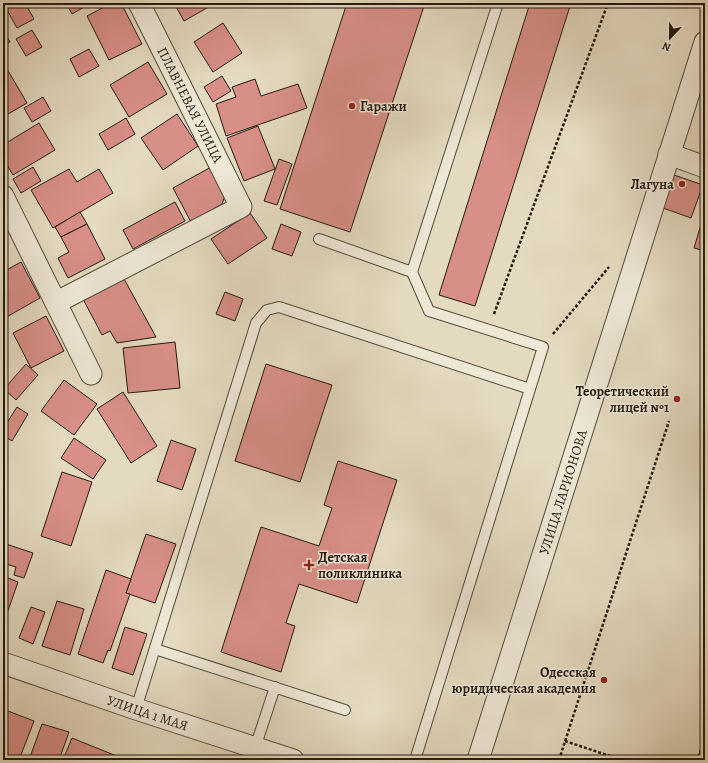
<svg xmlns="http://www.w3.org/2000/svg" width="708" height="763" font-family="Alegreya,serif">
	<rect width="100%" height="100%" fill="#e4dac0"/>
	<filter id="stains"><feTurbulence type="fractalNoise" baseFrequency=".005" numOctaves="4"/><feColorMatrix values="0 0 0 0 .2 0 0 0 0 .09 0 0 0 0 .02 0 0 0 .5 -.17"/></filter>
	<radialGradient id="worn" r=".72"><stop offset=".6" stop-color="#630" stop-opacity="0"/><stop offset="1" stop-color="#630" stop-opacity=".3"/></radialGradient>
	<g fill="#d88f87" stroke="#241b0e">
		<path d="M 3,3 L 25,3 L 34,19 L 17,28 L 6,8 L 3,9 Z"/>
		<path d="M 66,3 L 91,3 L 72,14 Z"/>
		<path d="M 112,3 L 121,3 L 142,44 L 109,60 L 87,16 Z"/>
		<path d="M 174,3 L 211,3 L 212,5 L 184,21 Z"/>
		<path d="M 347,3 L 425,3 L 350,232 L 280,209 Z"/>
		<path d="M 530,3 L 571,3 L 475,306 L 439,295 Z"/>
		<path d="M 223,23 L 242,53 L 213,72 L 194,42 Z"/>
		<path d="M 3,30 L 10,42 L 3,46 Z"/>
		<path d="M 32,30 L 42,47 L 26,56 L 16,39 Z"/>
		<path d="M 89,49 L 99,66 L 79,77 L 70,59 Z"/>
		<path d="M 148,62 L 167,94 L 129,117 L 110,85 Z"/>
		<path d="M 7,69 L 27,103 L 3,117 L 3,71 Z"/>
		<path d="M 222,76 L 231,91 L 213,102 L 204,87 Z"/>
		<path d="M 255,79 L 261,96 L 298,84 L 307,108 L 226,136 L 216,104 L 236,97 L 232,87 Z"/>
		<path d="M 43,97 L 51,111 L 32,122 L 24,108 Z"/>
		<path d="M 177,114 L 198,146 L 163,170 L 141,138 Z"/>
		<path d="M 126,118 L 135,134 L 108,150 L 99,134 Z"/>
		<path d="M 39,123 L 55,150 L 13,175 L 3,158 L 3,145 Z"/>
		<path d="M 258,126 L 275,169 L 244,181 L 227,138 Z"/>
		<path d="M 279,159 L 292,164 L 277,205 L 264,201 Z"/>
		<path d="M 213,166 L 227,190 L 222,204 L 191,222 L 173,188 Z"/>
		<path d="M 33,167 L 41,181 L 21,193 L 13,179 Z"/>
		<path d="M 69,169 L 77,182 L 99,169 L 113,193 L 53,228 L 31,190 Z"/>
		<path d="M 674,175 L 703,185 L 691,218 L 663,208 Z"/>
		<path d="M 175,202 L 185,221 L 133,249 L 123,230 Z"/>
		<path d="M 80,212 L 87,224 L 61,237 L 55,227 Z"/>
		<path d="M 250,213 L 267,238 L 228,264 L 211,239 Z"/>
		<path d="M 702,221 L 705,222 L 705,251 L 694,248 Z"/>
		<path d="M 87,224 L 105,259 L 68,278 L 58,258 L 69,252 L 61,237 Z"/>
		<path d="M 281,224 L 301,232 L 292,256 L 272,249 Z"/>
		<path d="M 21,262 L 40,298 L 3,319 L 3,272 Z"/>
		<path d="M 123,277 L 156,337 L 117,343 L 110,331 L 102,335 L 83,299 Z"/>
		<path d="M 225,292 L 243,299 L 235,321 L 216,314 Z"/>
		<path d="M 46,316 L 64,351 L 31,368 L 13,333 Z"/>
		<path d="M 175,342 L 180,388 L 128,393 L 123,348 Z"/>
		<path d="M 26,364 L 38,375 L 16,400 L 4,389 Z"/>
		<path d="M 266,364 L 332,385 L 300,482 L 235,461 Z"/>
		<path d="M 64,380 L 97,404 L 74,435 L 41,411 Z"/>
		<path d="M 123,392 L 157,446 L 131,463 L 97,409 Z"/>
		<path d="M 17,407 L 28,414 L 12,441 L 3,435 L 3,429 Z"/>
		<path d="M 74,438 L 106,460 L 93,479 L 61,458 Z"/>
		<path d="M 171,440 L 196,449 L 182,490 L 157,481 Z"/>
		<path d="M 338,461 L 397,480 L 357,603 L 299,584 L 286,623 L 295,626 L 281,672 L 221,652 L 261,527 L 319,546 L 332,508 L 324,505 Z"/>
		<path d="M 62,472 L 92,482 L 71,546 L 41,536 Z"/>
		<path d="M 146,534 L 176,544 L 155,603 L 126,593 Z"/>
		<path d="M 6,544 L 33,553 L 24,578 L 14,575 L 16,567 L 3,563 L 3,553 Z"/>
		<path d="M 106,570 L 131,579 L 126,593 L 130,594 L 110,651 L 108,650 L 103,663 L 78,654 Z"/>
		<path d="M 3,576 L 18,582 L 3,625 Z"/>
		<path d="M 57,601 L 84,609 L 70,655 L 42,646 Z"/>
		<path d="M 31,607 L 45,612 L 33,644 L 19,638 Z"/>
		<path d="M 125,627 L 147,634 L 133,675 L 112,668 Z"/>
		<path d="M 8,711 L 34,721 L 19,760 L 3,760 L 3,723 Z"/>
		<path d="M 42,724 L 69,732 L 59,760 L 29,760 Z"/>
		<path d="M 705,735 L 705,759 L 698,757 Z"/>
		<path d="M 72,738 L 119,757 L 117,760 L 63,760 Z"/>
	</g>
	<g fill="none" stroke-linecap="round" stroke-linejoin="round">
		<defs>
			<g id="service">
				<path d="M 319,239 L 412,272"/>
				<path d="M 155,649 L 345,710"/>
				<path d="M 136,709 L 256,323 L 267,310 L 279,307 L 530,389"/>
				<path d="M 255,748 L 275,687"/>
				<path d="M 415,760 L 543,347 L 429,311 L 412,272 L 498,3"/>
			</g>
			<g id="minor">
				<path d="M 669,154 L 705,167"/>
				<path d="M 3,196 L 91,374"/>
				<path d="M 57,302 L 241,207 L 139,3"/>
				<path id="s1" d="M 3,663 L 136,709 L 293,760"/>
				<path id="s2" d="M 478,760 L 705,42"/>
			</g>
		</defs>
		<use href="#service" stroke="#544b3a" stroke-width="12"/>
		<use href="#minor" stroke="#544b3a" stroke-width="23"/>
		<g stroke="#241b0e" stroke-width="2.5" stroke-dasharray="3 2" stroke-linecap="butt">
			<path d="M 494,314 L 608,3"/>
			<path d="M 553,334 L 609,267"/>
			<path d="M 565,741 L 622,760"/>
			<path d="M 559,760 L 669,421"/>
		</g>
		<use href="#service" stroke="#ede7d6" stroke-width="10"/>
		<use href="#minor" stroke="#ede7d6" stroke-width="21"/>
	</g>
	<g fill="#8f2418" stroke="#ede7d6" stroke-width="1.5">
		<circle cx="352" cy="106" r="4"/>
		<circle cx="682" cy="184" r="4"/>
		<circle cx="677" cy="399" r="4"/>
		<path d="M307 559h4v4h4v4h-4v4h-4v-4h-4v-4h4z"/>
		<circle cx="604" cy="680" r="4"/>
	</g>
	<g text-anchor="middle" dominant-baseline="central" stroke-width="3" stroke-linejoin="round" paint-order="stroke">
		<g font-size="14" fill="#241b0e" stroke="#ede7d6">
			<text transform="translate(190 105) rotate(63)">ПЛАВНЕВАЯ УЛИЦА</text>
			<text stroke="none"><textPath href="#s2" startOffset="281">УЛИЦА ЛАРИОНОВА</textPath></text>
			<text stroke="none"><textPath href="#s1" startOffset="153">УЛИЦА 1 МАЯ</textPath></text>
		</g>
		<g font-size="14" font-weight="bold" fill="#241b0e" stroke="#ede7d6" text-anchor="end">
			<text x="360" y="106" text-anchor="start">Гаражи</text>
			<text x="674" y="184">Лагуна</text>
			<text x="669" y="391">Теоретический<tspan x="669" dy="16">лицей №1</tspan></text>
			<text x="318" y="557" text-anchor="start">Детская<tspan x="318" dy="16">поликлиника</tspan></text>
			<text x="596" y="672">Одесская<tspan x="596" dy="16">юридическая академия</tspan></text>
		</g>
	</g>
	<rect width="708" height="763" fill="none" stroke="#e4dac0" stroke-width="16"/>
	<rect x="4" y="4" width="700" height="755" fill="none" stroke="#241b0e" stroke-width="2"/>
	<rect x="8" y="8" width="692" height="747" fill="none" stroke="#241b0e"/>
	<g transform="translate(670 38) rotate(202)" stroke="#ede7d6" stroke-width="3" paint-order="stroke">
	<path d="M0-3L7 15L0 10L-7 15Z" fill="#241b0e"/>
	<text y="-6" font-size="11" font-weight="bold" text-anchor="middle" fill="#241b0e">N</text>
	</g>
	<rect width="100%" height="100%" filter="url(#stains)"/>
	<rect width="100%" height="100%" fill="url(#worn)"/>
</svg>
